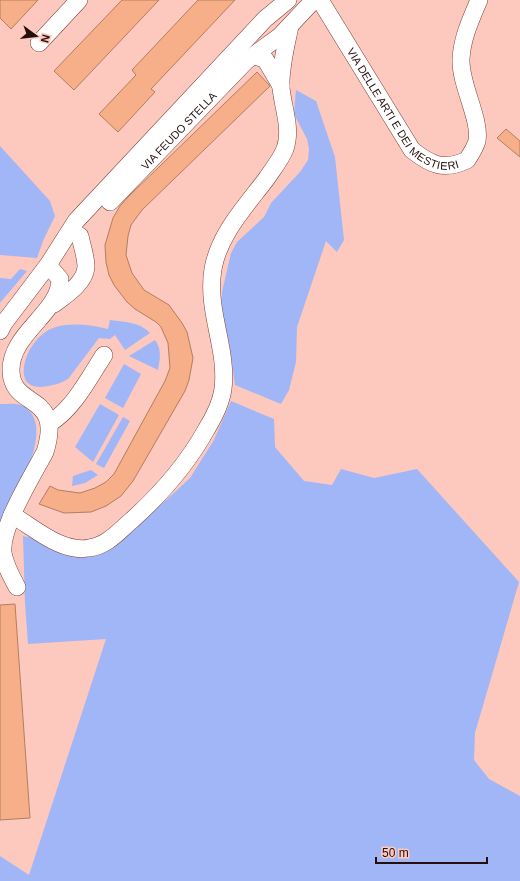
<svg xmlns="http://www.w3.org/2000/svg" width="520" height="881" font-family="Helvetica,sans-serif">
	<rect width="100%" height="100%" fill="#fdc8be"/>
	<g fill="#a1b6f7">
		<path d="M 296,90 L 316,101 L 335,157 L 344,240 L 337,252 L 326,241 L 297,327 L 296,362 L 289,390 L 281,404 L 235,385 L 229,342 L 221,307 L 222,292 L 231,253 L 237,242 L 264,217 L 271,203 L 300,172 L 308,160 L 309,149 L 307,139 L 294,114 Z"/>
		<path d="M 0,146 L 50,201 L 55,216 L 43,241 L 37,258 L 0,255 Z"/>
		<path d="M 20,269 L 27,271 L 0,303 L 0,278 L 11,279 Z"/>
		<path d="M 110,320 C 124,322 140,322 150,333 L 125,350 L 115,335 L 110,339 L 99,338 L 68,379 C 61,383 55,385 48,386 C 6,395 26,337 53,328 C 70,322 91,325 108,329 Z"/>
		<path d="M 155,340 C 162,349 160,359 158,370 L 129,356 Z"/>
		<path d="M 124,364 L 141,374 L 123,408 L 105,398 Z"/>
		<path d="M 231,401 L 274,419 L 275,447 L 304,481 L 332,485 L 341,469 L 374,478 L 417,469 L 519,582 L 475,733 L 474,760 L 489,779 L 520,796 L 520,881 L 0,881 L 0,856 L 29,875 L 106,639 L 28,644 L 25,603 L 23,536 L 104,551 L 164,502 L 190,478 L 214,440 Z"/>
		<path d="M 0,404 C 7,404 15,403 21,405 C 25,406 28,410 31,413 C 50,438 14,499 0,523 Z"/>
		<path d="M 100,404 L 119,415 L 93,462 L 75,447 Z"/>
		<path d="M 123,417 L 130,421 L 104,468 L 96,464 Z"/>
		<path d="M 91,470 L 98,475 L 85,483 L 72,486 L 73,476 Z"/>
	</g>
	<g fill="#f6af88" stroke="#b37e61">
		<path d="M 0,0 L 38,0 L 11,29 L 0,18 Z"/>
		<path d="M 122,0 L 159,0 L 74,90 L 54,71 Z"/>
		<path d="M 198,0 L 235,0 L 151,89 L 155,92 L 118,132 L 99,114 L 136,75 L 132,70 Z"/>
		<path d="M 257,72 L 270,86 L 142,210 L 131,225 L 128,236 L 126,255 L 132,273 L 144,290 L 169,305 L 182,323 L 187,332 L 193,358 L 189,380 L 185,391 L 133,481 L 121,496 L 106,506 L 91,512 L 64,513 L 39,504 L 50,486 L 58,490 L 80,493 L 95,488 L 106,482 L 114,474 L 137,432 L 165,381 L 170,368 L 168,343 L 161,327 L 156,322 L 135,309 L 127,302 L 114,285 L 109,275 L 106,262 L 105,245 L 113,218 L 120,206 L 129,196 Z"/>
		<path d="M 506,129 L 520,141 L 520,157 L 497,138 Z"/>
		<path d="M 15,604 L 30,818 L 0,820 L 0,605 Z"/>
	</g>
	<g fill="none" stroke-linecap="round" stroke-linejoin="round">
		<defs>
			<g id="minor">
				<path id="s1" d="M 320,0 L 412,150 C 431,165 444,171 467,160 C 471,154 475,148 477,141 C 481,119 460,85 461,59 C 462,38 471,19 479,0"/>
				<path d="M 39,43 L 79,0"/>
				<path d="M 254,56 L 265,59 L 281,86"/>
				<path id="s2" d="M 110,202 L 246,61 L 280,36 L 314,0"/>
				<path d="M 54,304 C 66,295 85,283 86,267 C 86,257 82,246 80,236"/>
				<path d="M 0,331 L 4,323 L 48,265 L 76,221 L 265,19 L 288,0"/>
				<path d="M 50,423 C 74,408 89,378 104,355"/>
				<path d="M 12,515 C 35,528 61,553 89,548 C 107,546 119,531 132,520 C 162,493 186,466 206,430 C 214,417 221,404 223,389 C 228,348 206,311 213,269 C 219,234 246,206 267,178 C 273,169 281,159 285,149 C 292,129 283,108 281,88 C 280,68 286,46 290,26"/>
				<path d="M 17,587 C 11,576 5,565 3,553 C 0,527 33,475 45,452 C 64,392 12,410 11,371 C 10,333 60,313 60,279 L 48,265"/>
			</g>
		</defs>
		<use href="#minor" stroke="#794239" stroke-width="18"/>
		<use href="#minor" stroke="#fff" stroke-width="17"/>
	</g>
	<g text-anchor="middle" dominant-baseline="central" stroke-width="3" stroke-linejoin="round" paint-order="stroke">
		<g font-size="11" fill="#250f0b" stroke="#fdc8be">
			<text stroke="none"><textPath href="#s1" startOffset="142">VIA DELLE ARTI E DEI MESTIERI</textPath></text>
			<text stroke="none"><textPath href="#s2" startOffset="99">VIA FEUDO STELLA</textPath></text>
		</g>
	</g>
	<g transform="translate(36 36) rotate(105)" stroke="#fdc8be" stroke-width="3" paint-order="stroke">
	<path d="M0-3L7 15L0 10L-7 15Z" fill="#250f0b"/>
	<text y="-6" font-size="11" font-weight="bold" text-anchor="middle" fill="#250f0b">N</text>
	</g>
	<path d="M376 857v6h111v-6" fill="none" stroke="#250f0b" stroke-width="2"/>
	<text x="382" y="857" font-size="12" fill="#250f0b" stroke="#fdc8be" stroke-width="3" paint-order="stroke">50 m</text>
</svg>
